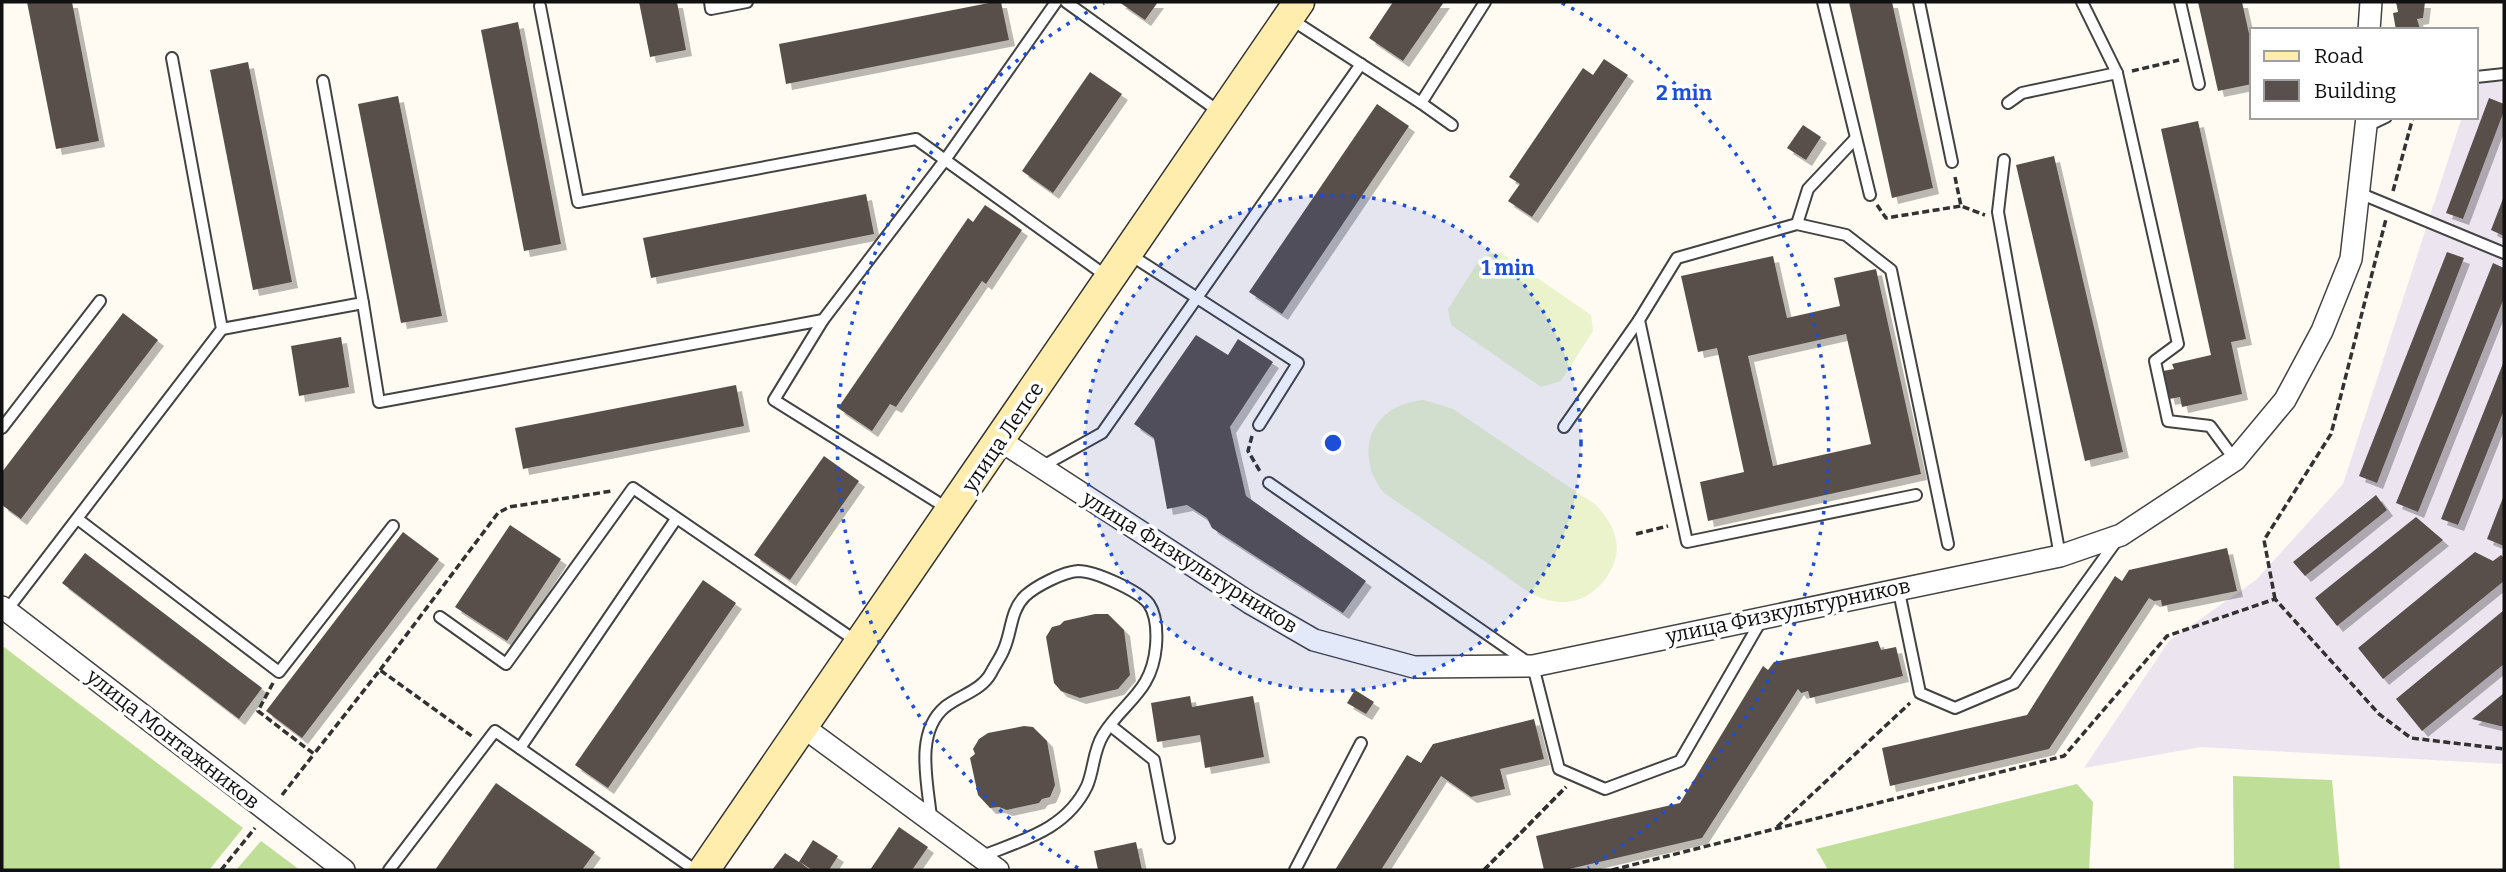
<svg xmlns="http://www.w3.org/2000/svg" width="2506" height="872" font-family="Bitter,serif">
	<defs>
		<filter id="shadow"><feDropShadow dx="6" dy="6" stdDeviation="0" flood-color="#0004"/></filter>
	</defs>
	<rect width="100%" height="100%" fill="#fffbf3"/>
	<path fill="#ece4ef" d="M 2476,78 L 2504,83 L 2504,764 L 2201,747 L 2084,768 L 2169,641 L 2256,580 L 2343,484 L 2462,117 L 2476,117 Z"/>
	<g fill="#bfde98">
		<path d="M 4,647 L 243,828 L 209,870 L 2,870 L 2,651 Z"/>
		<path d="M 2233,776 L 2332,780 L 2340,870 L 2234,870 Z"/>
		<path d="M 2077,784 L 2093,802 L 2089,870 L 1828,870 L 1816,849 Z"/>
		<path d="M 261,841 L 300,870 L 236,870 Z"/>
	</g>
	<g fill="#eaf3cc">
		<path d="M 1493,253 L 1501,253 L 1591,315 L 1593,331 L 1561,381 L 1541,387 L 1451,325 L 1448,309 L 1480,259 Z"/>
		<path d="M 1424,400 L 1453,409 L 1596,505 C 1611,521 1622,541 1614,563 C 1604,589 1580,607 1551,601 C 1531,597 1512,580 1496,569 C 1458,544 1421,518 1384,493 C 1352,453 1371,404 1424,400 Z"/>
	</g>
	<g fill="#594f4c" fill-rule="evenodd" filter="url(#shadow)">
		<path d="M 27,2 L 72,2 L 99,141 L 56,149 Z"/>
		<path d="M 639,2 L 677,2 L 686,50 L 650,57 Z"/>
		<path d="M 994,2 L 1001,2 L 1009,40 L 786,84 L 779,44 Z"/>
		<path d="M 1119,2 L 1158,2 L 1145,20 Z"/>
		<path d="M 1393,2 L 1444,2 L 1403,61 L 1369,38 Z"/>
		<path d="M 1849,2 L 1892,2 L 1933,188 L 1892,198 Z"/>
		<path d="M 2198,2 L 2242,2 L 2252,47 L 2252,84 L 2218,91 Z"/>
		<path d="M 2396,2 L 2425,2 L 2423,18 L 2417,19 L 2420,29 L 2396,30 L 2393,13 L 2398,12 Z"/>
		<path d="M 518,22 L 561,244 L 524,251 L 481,30 Z"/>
		<path d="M 1604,59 L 1628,75 L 1532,217 L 1508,201 L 1520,184 L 1509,177 L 1583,68 L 1593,75 Z"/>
		<path d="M 248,62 L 292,282 L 253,290 L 210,70 Z"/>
		<path d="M 1090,72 L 1122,94 L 1053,193 L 1022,171 Z"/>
		<path d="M 398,96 L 442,316 L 401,323 L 358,104 Z"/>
		<path d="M 2489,98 L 2504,104 L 2504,111 L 2463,219 L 2446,213 Z"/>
		<path d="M 1377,104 L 1409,126 L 1282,314 L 1249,292 Z"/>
		<path d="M 2198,121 L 2246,339 L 2231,342 L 2242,394 L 2182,407 L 2180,397 L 2169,399 L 2163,371 L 2174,369 L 2172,364 L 2211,355 L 2161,129 Z"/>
		<path d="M 1803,125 L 1821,137 L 1806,160 L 1787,148 Z"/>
		<path d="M 2054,156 L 2123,452 L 2085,461 L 2016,165 Z"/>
		<path d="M 866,194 L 874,234 L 651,278 L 643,238 Z"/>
		<path d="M 2504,196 L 2504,236 L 2491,230 Z"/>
		<path d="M 985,205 L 1022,230 L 986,284 L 982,281 L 896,407 L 890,404 L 872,431 L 838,408 L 968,218 L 973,222 Z"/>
		<path d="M 2447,252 L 2464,258 L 2377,483 L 2359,476 Z"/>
		<path d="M 1773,256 L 1787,318 L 1840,306 L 1834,278 L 1876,269 L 1921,474 L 1708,521 L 1700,482 L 1744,472 L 1717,348 L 1698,352 L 1681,276 ZM 1846,334 L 1871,444 L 1773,466 L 1748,356 Z"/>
		<path d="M 2493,263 L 2504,268 L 2504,298 L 2418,512 L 2396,503 Z"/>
		<path d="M 123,313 L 158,340 L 21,519 L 2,505 L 2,472 Z"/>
		<path d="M 1196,335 L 1228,355 L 1238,339 L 1273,362 L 1230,427 L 1246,496 L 1366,581 L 1343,613 L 1212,528 L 1207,518 L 1187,505 L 1167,509 L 1154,438 L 1134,424 Z"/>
		<path d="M 341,337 L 349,387 L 299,396 L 291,346 Z"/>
		<path d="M 2504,361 L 2504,410 L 2458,525 L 2441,519 Z"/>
		<path d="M 736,385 L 744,426 L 523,469 L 515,428 Z"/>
		<path d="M 824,456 L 859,481 L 790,580 L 754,555 Z"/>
		<path d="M 2376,495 L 2387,510 L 2305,576 L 2293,562 Z"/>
		<path d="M 2504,495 L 2504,546 L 2487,539 Z"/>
		<path d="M 2416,517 L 2443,540 L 2337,626 L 2315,598 Z"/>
		<path d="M 510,525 L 561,559 L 507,641 L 455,607 Z"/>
		<path d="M 403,532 L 439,559 L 302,738 L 266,711 Z"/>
		<path d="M 2227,548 L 2237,591 L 2162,606 L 2161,600 L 2154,601 L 2149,598 L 2049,749 L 1890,786 L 1882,748 L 2027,715 L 2115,576 L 2122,581 L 2129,570 Z"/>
		<path d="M 2475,552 L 2493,561 L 2501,555 L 2504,558 L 2504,581 L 2383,679 L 2358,648 Z"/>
		<path d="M 85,553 L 262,688 L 239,719 L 62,583 Z"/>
		<path d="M 703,580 L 736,603 L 608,788 L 575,765 Z"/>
		<path d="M 2504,610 L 2504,664 L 2422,731 L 2396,699 Z"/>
		<path d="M 1095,614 L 1108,614 L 1124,630 L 1130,675 L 1118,689 L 1080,698 L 1061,691 L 1054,683 L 1046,637 L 1052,627 L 1060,625 L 1064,621 Z"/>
		<path d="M 1878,641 L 1881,650 L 1896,647 L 1903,676 L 1810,698 L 1808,691 L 1801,693 L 1798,689 L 1702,838 L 1565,870 L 1544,870 L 1536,836 L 1680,803 L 1763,666 L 1768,670 L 1774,662 Z"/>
		<path d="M 1355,690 L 1374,702 L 1366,714 L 1347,703 Z"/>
		<path d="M 2504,693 L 2504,727 L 2472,719 Z"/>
		<path d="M 1190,696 L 1192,707 L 1253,696 L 1264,757 L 1205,768 L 1200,735 L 1157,742 L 1151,703 Z"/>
		<path d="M 1534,719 L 1544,759 L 1500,769 L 1505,789 L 1471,797 L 1441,776 L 1381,870 L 1335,870 L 1407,755 L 1421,763 L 1433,744 Z"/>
		<path d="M 1024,726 L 1033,727 L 1047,741 L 1055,785 L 1053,790 L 1050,797 L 1042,799 L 1039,803 L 1007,810 L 999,807 L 990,808 L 978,795 L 970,758 L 975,754 L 973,749 L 979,739 L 988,733 Z"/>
		<path d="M 496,783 L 595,852 L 582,870 L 435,870 Z"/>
		<path d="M 899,827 L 928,847 L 912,870 L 870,870 Z"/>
		<path d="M 813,840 L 838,856 L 829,870 L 812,870 L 800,862 L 810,870 L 772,870 L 785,853 L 799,862 Z"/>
		<path d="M 1136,842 L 1142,870 L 1098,870 L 1094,851 Z"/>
	</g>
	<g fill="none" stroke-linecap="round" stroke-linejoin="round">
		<defs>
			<g id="service">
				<path d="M 710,2 L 711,9 L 747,2"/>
				<path d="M 1066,2 L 1221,113"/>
				<path d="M 1823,2 L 1870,195"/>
				<path d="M 1919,2 L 1952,162"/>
				<path d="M 2082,2 L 2117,73"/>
				<path d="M 2180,2 L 2199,84"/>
				<path d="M 540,6 L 578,202 L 916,139 L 1109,278"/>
				<path d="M 1289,18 L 1421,103 L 1485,2"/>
				<path d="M 2476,77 L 2504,74"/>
				<path d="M 1421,103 L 1452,125"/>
				<path d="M 2008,103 L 2022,93 L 2117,73 L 2178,344 L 2155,361 L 2168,421 L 2210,426 L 2235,460"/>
				<path d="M 2367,126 L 2386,117"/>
				<path d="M 2004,160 L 1998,212 L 2060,556"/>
				<path d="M 2359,193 L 2504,253"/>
				<path d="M 1797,224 L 1808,189 L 1855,139"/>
				<path d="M 1129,254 L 1298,363 L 1259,425"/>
				<path d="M 363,303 L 379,402 L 823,320 L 945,160 L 1056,2"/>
				<path d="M 823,320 L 774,400 L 950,510"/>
				<path d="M 222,329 L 363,303 L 323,81"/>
				<path d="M 1564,427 L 1639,320"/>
				<path d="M 2,428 L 100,301"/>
				<path d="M 1041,467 L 1102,433 L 1361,64"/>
				<path d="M 1269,483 L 1533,666 L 1559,769 L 1605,789 L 1680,761 L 1762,619"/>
				<path d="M 1916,495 L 1687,542 L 1639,320 L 1677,258 L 1797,224 L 1846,235 L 1891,270 L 1948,544"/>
				<path d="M 79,520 L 279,672 L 393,526"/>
				<path d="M 1898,587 L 1920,693 L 1955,708 L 2014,683 L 2117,540"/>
				<path d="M 7,610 L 222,329 L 172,58"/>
				<path d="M 440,617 L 506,664 L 633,488 L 859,643"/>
				<path d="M 1111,726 L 1154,760 L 1169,838"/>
				<path d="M 520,748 L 676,519"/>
				<path d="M 931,818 C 928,784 914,733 945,707 C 960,695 981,691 991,673 C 995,665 1001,657 1004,649 C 1012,631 1010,611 1025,596 C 1036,586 1063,572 1078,571 C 1095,571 1139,591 1149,604 C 1157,616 1157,633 1156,646 C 1152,693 1124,701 1103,735 C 1093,751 1094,770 1087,786 C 1066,830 1022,840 980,857"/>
				<path d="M 389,870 L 495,731 L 695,870"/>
				<path d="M 1295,870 L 1361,743"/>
			</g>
			<g id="minor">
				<path d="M 2369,30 L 2371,2"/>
				<path d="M 1001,441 L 1250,603 L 1314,640 L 1414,667 L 1533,666 L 2060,556 L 2121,535 L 2235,460 L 2285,400 L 2322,331 L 2351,259 L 2367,117"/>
				<path d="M 2,607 L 344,870"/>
				<path d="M 802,726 L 998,870"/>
			</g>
			<path id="secondary" d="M 704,870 L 1299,2"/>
		</defs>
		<use href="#service" stroke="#434343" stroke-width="14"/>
		<use href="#minor" stroke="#434343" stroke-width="24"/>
		<use href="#secondary" stroke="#323232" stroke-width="33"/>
		<g stroke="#323232" stroke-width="3.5" stroke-dasharray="7 3.5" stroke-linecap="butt">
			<path d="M 2132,71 L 2179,60"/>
			<path d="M 1955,177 L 1961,206 L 1985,215"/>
			<path d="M 2393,191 L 2413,117"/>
			<path d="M 1877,205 L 1886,218 L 1961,206"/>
			<path d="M 1252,436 L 1248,451 L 1261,473"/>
			<path d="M 1636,534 L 1668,526"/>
			<path d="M 2275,599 L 2264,540 L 2331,434 L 2386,219"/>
			<path d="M 380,670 L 498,513 L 509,507 L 612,491"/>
			<path d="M 273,683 L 258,711 L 314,754 L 380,670 L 473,737"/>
			<path d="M 282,795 L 314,754"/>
			<path d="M 1777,827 L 1910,703"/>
			<path d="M 221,870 L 255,828"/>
			<path d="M 1484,870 L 1566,787"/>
			<path d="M 1484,870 L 1566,787"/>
			<path d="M 1612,870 L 2064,756 L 2167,636 L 2275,599 L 2379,714 L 2411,738 L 2504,749"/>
		</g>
		<use href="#service" stroke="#fff" stroke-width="10"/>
		<use href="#minor" stroke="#fff" stroke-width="21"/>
		<use href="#secondary" stroke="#ffedae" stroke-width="30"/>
	</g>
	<circle cx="1333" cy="443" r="248" fill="#1d4ed8" fill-opacity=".12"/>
	<g fill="none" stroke="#1d4ed8" stroke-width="3.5" stroke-dasharray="3.5 7">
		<circle cx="1333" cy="443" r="248"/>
		<path d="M1078 868A496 496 0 0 1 1104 3M1562 3A496 496 0 0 1 1588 868"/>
	</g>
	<g text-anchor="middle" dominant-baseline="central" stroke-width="7" stroke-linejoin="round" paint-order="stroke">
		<g font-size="21" fill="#101010" stroke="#fff">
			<text transform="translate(1003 437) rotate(-56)">улица Лепсе</text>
			<text transform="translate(1190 562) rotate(32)">улица Физкультурников</text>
			<text transform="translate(1788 611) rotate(-12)">улица Физкультурников</text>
			<text transform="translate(173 739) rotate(38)">улица Монтажников</text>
		</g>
	</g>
	<circle cx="1333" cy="443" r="10" fill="#1d4ed8" stroke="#fff" stroke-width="3.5"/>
	<g font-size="21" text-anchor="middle" font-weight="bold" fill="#1d4ed8" stroke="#fff" stroke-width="7" stroke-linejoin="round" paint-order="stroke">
		<text x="1684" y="100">2 min</text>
		<text x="1508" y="275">1 min</text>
	</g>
	<rect width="2506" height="872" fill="none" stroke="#101010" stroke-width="7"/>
	<rect x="2250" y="28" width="228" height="91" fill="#ffffff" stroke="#9f9f9f" stroke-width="2"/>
	<rect x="2264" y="51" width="35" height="10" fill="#ffedae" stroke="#9f9f9f" stroke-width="2"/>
	<text x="2314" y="63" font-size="21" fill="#101010">Road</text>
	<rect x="2264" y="80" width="35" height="21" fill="#594f4c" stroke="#9f9f9f" stroke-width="2"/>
	<text x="2314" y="98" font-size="21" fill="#101010">Building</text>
</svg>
